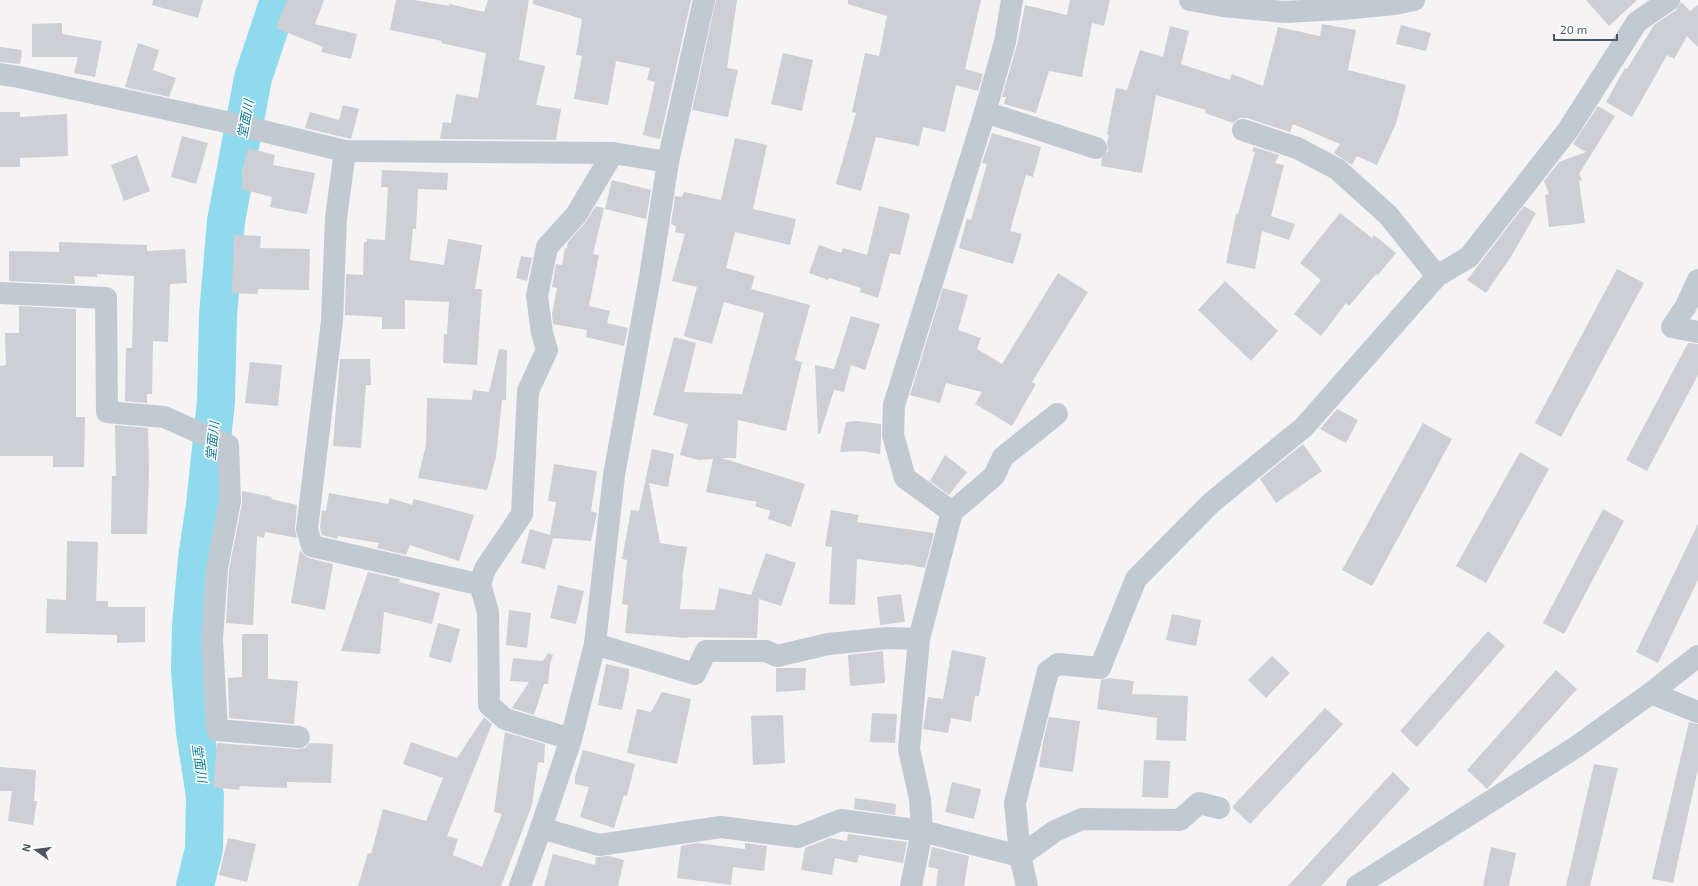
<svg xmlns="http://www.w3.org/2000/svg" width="1698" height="886" font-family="'Exo 2','Noto Sans JP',sans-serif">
	<rect width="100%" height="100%" fill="#f5f3f3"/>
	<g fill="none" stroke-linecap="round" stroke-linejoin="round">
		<path stroke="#90daee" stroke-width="38" d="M 195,886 L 204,849 L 205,796 L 195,732 L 190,670 L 191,626 L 197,558 L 205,505 L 216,401 L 218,315 L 226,221 L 253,78 L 279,0"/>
	</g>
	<g fill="#cdcfd5">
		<path d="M 153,0 L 203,0 L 198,18 L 152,5 Z"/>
		<path d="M 287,0 L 324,0 L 315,24 L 357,34 L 351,59 L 321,52 L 323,47 L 276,28 Z"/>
		<path d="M 396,0 L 414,0 L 449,6 L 449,4 L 484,12 L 488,0 L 529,0 L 519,60 L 545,66 L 536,105 L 561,109 L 556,140 L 440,139 L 443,122 L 451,123 L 456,94 L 478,98 L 486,53 L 441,43 L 442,41 L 390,30 Z"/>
		<path d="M 533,0 L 691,0 L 660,139 L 643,135 L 655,82 L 647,80 L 650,68 L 616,61 L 608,105 L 574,99 L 582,56 L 576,55 L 582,19 L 533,4 Z"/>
		<path d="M 716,0 L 737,0 L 727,68 L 738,70 L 728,117 L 692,110 Z"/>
		<path d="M 848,0 L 981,0 L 965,69 L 983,74 L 978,91 L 956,85 L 945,132 L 923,127 L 919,146 L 876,137 L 861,191 L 836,184 L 856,113 L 852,112 L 865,53 L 879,56 L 887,16 L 848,4 Z"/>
		<path d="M 1070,0 L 1110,0 L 1104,26 L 1092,23 L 1082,77 L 1049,71 L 1036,113 L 1004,104 L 1006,97 L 1002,97 L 1017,45 L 1025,5 L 1067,15 Z"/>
		<path d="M 1586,0 L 1637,0 L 1609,26 Z"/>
		<path d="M 1681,2 L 1690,11 L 1698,5 L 1698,47 L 1687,36 L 1674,59 L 1667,55 L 1632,117 L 1606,102 L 1625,68 L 1627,69 L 1654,25 L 1676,10 Z"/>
		<path d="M 62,23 L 62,34 L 102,41 L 95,77 L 74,73 L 78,57 L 32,57 L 32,24 Z"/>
		<path d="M 1322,24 L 1356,30 L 1348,70 L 1406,85 L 1396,124 L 1377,165 L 1357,156 L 1352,165 L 1334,153 L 1340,144 L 1293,124 L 1290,132 L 1247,118 L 1240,118 L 1233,123 L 1205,113 L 1206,110 L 1156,95 L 1142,173 L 1101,166 L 1102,158 L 1108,151 L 1107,142 L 1109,135 L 1107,134 L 1116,88 L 1127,90 L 1140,50 L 1163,57 L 1170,26 L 1189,31 L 1181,64 L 1230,80 L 1232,74 L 1263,86 L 1278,27 L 1320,36 Z"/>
		<path d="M 1401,25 L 1431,33 L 1426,51 L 1396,44 Z"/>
		<path d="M 138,43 L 159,50 L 153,70 L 176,78 L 169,97 L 125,87 Z"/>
		<path d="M 0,47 L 22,50 L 20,64 L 0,62 Z"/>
		<path d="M 783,53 L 813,60 L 802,111 L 771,104 Z"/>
		<path d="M 343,105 L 359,109 L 351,139 L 305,128 L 310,112 L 339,120 Z"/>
		<path d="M 1598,106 L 1615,116 L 1579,174 L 1582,180 L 1579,181 L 1585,223 L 1549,227 L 1545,195 L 1549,194 L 1544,181 L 1559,162 L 1586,152 L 1573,144 Z"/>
		<path d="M 0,112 L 20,112 L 20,117 L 67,114 L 68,156 L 20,158 L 20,167 L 0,167 Z"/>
		<path d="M 992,133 L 1041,147 L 1033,177 L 1026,175 L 1010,231 L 1022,234 L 1013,264 L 959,248 L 967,219 L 971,220 L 987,164 L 982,163 Z"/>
		<path d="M 182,136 L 208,143 L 196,184 L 171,177 Z"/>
		<path d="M 735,138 L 767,145 L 753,209 L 796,219 L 790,245 L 735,232 L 726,268 L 755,276 L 751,289 L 810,305 L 795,360 L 802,362 L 786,431 L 738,420 L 736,458 L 722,458 L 805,484 L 791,527 L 768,519 L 770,511 L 755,506 L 757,502 L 706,492 L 713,459 L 699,460 L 680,455 L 688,424 L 653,415 L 674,337 L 696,343 L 684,392 L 742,394 L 764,313 L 724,302 L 712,344 L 684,336 L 697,287 L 672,281 L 685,234 L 675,232 L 676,226 L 671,224 L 675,196 L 682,197 L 684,192 L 721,200 Z"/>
		<path d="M 1254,147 L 1279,155 L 1275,163 L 1284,165 L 1271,216 L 1295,224 L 1289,240 L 1262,231 L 1255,269 L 1226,263 L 1236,214 L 1238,214 L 1255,152 L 1252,151 Z"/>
		<path d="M 248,148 L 275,155 L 273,165 L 315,173 L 307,214 L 270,207 L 272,197 L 241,189 L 243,179 L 241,175 Z"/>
		<path d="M 137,155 L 150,191 L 124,201 L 111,165 Z"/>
		<path d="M 382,170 L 448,173 L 447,190 L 418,189 L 416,229 L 413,229 L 410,260 L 444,265 L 448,239 L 482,245 L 475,289 L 482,289 L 477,365 L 443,363 L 444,334 L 447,334 L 449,302 L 405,300 L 405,329 L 382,329 L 382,317 L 345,315 L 346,274 L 363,275 L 364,242 L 367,242 L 367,239 L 385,240 L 388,187 L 381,187 Z"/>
		<path d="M 612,180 L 651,190 L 646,219 L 605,209 Z"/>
		<path d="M 596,206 L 604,208 L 593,254 L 599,255 L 589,306 L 610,311 L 607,323 L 628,328 L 624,346 L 586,337 L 587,330 L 553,324 L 552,314 L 557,288 L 552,287 L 556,264 L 562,265 L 565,248 L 567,248 L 568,242 L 585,223 Z"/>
		<path d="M 879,206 L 910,214 L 900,255 L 890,253 L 878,298 L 860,292 L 861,288 L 829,278 L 828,280 L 809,273 L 819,245 L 841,253 L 843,248 L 867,255 Z"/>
		<path d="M 1524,206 L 1536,213 L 1512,255 L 1486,293 L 1467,280 Z"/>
		<path d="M 1340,213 L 1372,238 L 1374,235 L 1396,253 L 1378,275 L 1376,274 L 1349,306 L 1346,303 L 1321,336 L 1294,314 L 1321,280 L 1300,263 Z"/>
		<path d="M 234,235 L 261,236 L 260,248 L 310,249 L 309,290 L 258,289 L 258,294 L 232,293 Z"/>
		<path d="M 59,242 L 147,245 L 147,251 L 185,249 L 187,283 L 170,284 L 168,342 L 153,341 L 152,394 L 147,394 L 147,403 L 125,401 L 126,348 L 132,348 L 134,276 L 97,274 L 97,277 L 74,276 L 75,284 L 9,281 L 9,251 L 59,252 Z"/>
		<path d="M 521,256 L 532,258 L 527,281 L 516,278 Z"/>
		<path d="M 1617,269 L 1644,283 L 1561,437 L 1535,423 Z"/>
		<path d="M 1058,273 L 1088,292 L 1032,382 L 1036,384 L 1012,426 L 975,404 L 982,392 L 946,383 L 940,403 L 910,395 L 943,288 L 968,295 L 958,330 L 981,338 L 977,349 L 1002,364 Z"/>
		<path d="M 1225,281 L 1278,331 L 1251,361 L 1198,310 Z"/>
		<path d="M 19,306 L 76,309 L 76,417 L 85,417 L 84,467 L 53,467 L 53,456 L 0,456 L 0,366 L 6,365 L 5,333 L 19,333 Z"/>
		<path d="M 851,316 L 880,324 L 865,370 L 851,365 L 844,392 L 834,390 L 820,434 L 818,433 L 815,365 L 834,369 Z"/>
		<path d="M 1688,343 L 1698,344 L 1698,375 L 1647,471 L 1626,460 Z"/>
		<path d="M 499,349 L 507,350 L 506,400 L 502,400 L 496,457 L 487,490 L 418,478 L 426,445 L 427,398 L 472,400 L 473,390 L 489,392 Z"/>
		<path d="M 340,359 L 370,359 L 371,385 L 366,385 L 361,448 L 333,446 Z"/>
		<path d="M 250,362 L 282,365 L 278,406 L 245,403 Z"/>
		<path d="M 1337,409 L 1358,420 L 1346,443 L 1320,429 Z"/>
		<path d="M 857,421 L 881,424 L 881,440 L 880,454 L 861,451 L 840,452 L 846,422 Z"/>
		<path d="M 1423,423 L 1452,439 L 1372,586 L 1342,570 Z"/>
		<path d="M 115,425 L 148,428 L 149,470 L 147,534 L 111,534 L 112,476 L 116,476 Z"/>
		<path d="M 1303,444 L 1322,471 L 1276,503 L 1260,479 Z"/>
		<path d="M 652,449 L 674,454 L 668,487 L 649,483 L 660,543 L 687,547 L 682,579 L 683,579 L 680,609 L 715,610 L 719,588 L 751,595 L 766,553 L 796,563 L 781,606 L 759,599 L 757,638 L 688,637 L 687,638 L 625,633 L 628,605 L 622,604 L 627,560 L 622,559 L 631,510 L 639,511 Z"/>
		<path d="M 1520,452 L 1549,469 L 1486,583 L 1456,566 Z"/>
		<path d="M 945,455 L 967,472 L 949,495 L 930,481 Z"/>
		<path d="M 554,464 L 597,471 L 591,511 L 597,513 L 591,541 L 553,538 L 545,569 L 521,563 L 530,529 L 550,535 L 556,502 L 548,501 Z"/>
		<path d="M 242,491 L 272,497 L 271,499 L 297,505 L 295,528 L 297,538 L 265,532 L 264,538 L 257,536 L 253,625 L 226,623 L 229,570 L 242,503 Z"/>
		<path d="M 329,493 L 388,504 L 390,498 L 412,505 L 414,499 L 474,515 L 459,561 L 410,545 L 406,555 L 377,548 L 379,543 L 338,536 L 337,539 L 322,535 L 320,528 L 322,510 L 326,511 Z"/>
		<path d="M 1603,509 L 1624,521 L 1564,634 L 1543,623 Z"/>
		<path d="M 831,510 L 859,515 L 857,522 L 934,533 L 925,568 L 905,564 L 904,565 L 857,559 L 855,605 L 829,604 L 832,547 L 825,546 Z"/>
		<path d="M 1698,524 L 1698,580 L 1658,663 L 1636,652 Z"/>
		<path d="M 67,541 L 98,542 L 96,601 L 108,601 L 108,607 L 145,607 L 145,642 L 117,643 L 117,635 L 46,633 L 47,599 L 66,600 Z"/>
		<path d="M 300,550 L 304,555 L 309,558 L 333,564 L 325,610 L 291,603 Z"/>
		<path d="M 368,572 L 400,579 L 399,582 L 440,593 L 432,624 L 384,612 L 380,654 L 341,651 Z"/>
		<path d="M 558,585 L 584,591 L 576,624 L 550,618 Z"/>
		<path d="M 901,594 L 905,622 L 880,625 L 877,597 Z"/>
		<path d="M 509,610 L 531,613 L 527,648 L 506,645 Z"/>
		<path d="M 1172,614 L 1201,620 L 1196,646 L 1166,640 Z"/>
		<path d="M 438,623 L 460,629 L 451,663 L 429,657 Z"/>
		<path d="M 1488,631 L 1505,646 L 1417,747 L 1400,731 Z"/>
		<path d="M 242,634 L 268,634 L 268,679 L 298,681 L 294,724 L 229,718 L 228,678 L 242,677 Z"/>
		<path d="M 952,650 L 986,657 L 979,696 L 975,696 L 971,722 L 951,718 L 948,733 L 923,729 L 928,697 L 943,699 Z"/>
		<path d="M 883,651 L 885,683 L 850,686 L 848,655 Z"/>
		<path d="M 548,653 L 553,655 L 550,664 L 548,684 L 544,684 L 534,715 L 512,708 L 529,682 L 510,681 L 513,658 L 543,661 Z"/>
		<path d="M 1272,656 L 1290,673 L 1266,698 L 1248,680 Z"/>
		<path d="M 606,664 L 629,669 L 629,676 L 622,710 L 598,705 Z"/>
		<path d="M 776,668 L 806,668 L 805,690 L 776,692 Z"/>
		<path d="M 1556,670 L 1577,689 L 1487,789 L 1467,770 Z"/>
		<path d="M 1108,678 L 1134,681 L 1132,694 L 1188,696 L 1186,741 L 1156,740 L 1157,718 L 1097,709 L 1101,680 Z"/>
		<path d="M 662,692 L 691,699 L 677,764 L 627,753 L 637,709 L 651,712 Z"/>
		<path d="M 1325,708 L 1343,724 L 1250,824 L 1232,807 Z"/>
		<path d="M 872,713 L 897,714 L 895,743 L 870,742 Z"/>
		<path d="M 783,715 L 785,763 L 753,765 L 751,716 Z"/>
		<path d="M 484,717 L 492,724 L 447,836 L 458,839 L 453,855 L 482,867 L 502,814 L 494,812 L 505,732 L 545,744 L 544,763 L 538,762 L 532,805 L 501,886 L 358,886 L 368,853 L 371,854 L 383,809 L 426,821 L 443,778 L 403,764 L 411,742 L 457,758 Z"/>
		<path d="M 1049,717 L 1080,721 L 1073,772 L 1039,767 L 1043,742 Z"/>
		<path d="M 1689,722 L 1698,724 L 1698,769 L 1673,883 L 1652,879 Z"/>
		<path d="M 217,743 L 298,749 L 305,748 L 310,743 L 333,744 L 331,783 L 287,782 L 287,788 L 240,786 L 239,790 L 213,787 Z"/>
		<path d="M 583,750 L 635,764 L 627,796 L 624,795 L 614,828 L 580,817 L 589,787 L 575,784 L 575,777 Z"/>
		<path d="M 1144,760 L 1170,761 L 1168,798 L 1142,797 Z"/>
		<path d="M 1594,764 L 1618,768 L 1590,886 L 1566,886 Z"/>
		<path d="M 0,767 L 36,770 L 34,801 L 37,801 L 33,825 L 8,821 L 12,791 L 0,791 Z"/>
		<path d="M 1393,772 L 1410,789 L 1321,886 L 1288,886 Z"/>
		<path d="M 952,782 L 981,789 L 974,819 L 945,812 Z"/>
		<path d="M 855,798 L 896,804 L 895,815 L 854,809 Z"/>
		<path d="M 848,834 L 907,842 L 903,863 L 859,855 L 857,863 L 835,858 L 832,875 L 801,870 L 805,848 L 830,838 L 847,841 Z"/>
		<path d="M 228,838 L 256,844 L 247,882 L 219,875 Z"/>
		<path d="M 696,843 L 745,849 L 745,843 L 767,846 L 764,871 L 733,867 L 731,885 L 677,878 L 681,846 Z"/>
		<path d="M 932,847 L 969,856 L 964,886 L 936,886 L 938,869 L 928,867 Z"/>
		<path d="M 1491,847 L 1516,853 L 1509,886 L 1483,886 Z"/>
		<path d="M 553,854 L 595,865 L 596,857 L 608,856 L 624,860 L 618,886 L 544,886 Z"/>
	</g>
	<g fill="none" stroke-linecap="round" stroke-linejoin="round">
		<g stroke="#c1cad2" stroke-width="22">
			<path d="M 1190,0 L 1223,6 L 1284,12 L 1342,9 L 1395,4 L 1414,0"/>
			<path d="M 0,74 L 19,77 L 226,122 L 345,151 L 613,153 L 668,162"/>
			<path d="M 985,112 L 1096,148"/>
			<path d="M 1243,130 L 1297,148 L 1337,169 L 1388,215 L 1437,276"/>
			<path d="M 345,151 L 336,218 L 332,321 L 307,529 L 312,546 L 473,583"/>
			<path d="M 1698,280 L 1686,306 L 1672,327 L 1698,332"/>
			<path d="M 0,293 L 106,298 L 107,412 L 164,417 L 228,445 L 230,501 L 217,568 L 212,640 L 217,730 L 299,737"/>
			<path d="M 952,512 L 905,478 L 893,435 L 894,405 L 985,112 L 1005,42 L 1012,0"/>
			<path d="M 595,644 L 695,674 L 706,651 L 766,651 L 777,656 L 828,644 L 888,638 L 919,639"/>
			<path d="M 1651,693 L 1698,712"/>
			<path d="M 571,739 L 505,719 L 489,705 L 488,612 L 480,584 L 485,569 L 522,514 L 528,391 L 547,350 L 542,333 L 537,296 L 547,247 L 576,215 L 613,153"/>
			<path d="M 541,828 L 599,845 L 721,827 L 798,837 L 841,820 L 922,831 L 1020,856 L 1055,831 L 1082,819 L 1180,820 L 1199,803 L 1219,808"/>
			<path d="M 520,886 L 541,828 L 571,739 L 595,644 L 614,475 L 650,277 L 668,162 L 704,0"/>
			<path d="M 911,886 L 922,831 L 920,799 L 909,749 L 919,639 L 952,512 L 994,476 L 1003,457 L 1057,414"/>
			<path d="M 1027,886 L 1020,856 L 1015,803 L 1048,671 L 1058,664 L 1100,668 L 1136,579 L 1211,503 L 1304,427 L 1437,276 L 1469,257 L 1568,130 L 1637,22 L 1669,0"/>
			<path d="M 1357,886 L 1576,747 L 1651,693 L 1698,656"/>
		</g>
	</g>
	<g text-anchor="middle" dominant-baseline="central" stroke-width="3" stroke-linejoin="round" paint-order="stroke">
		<g font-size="13" font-style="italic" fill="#0c7c9b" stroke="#fff">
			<text transform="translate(245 119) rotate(-79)">堂面川</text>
			<text transform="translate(212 441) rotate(-84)">堂面川</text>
			<text transform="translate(200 763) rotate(82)">堂面川</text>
		</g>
	</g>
	<g transform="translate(36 850) rotate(284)" stroke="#ffffff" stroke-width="3" paint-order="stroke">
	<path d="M0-3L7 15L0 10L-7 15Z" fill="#4a5661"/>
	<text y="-6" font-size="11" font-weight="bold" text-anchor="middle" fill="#4a5661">N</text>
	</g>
	<path d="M1554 34v6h63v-6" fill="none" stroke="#4a5661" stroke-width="2"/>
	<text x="1560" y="34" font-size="12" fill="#4a5661" stroke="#ffffff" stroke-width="3" paint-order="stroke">20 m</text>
</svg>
